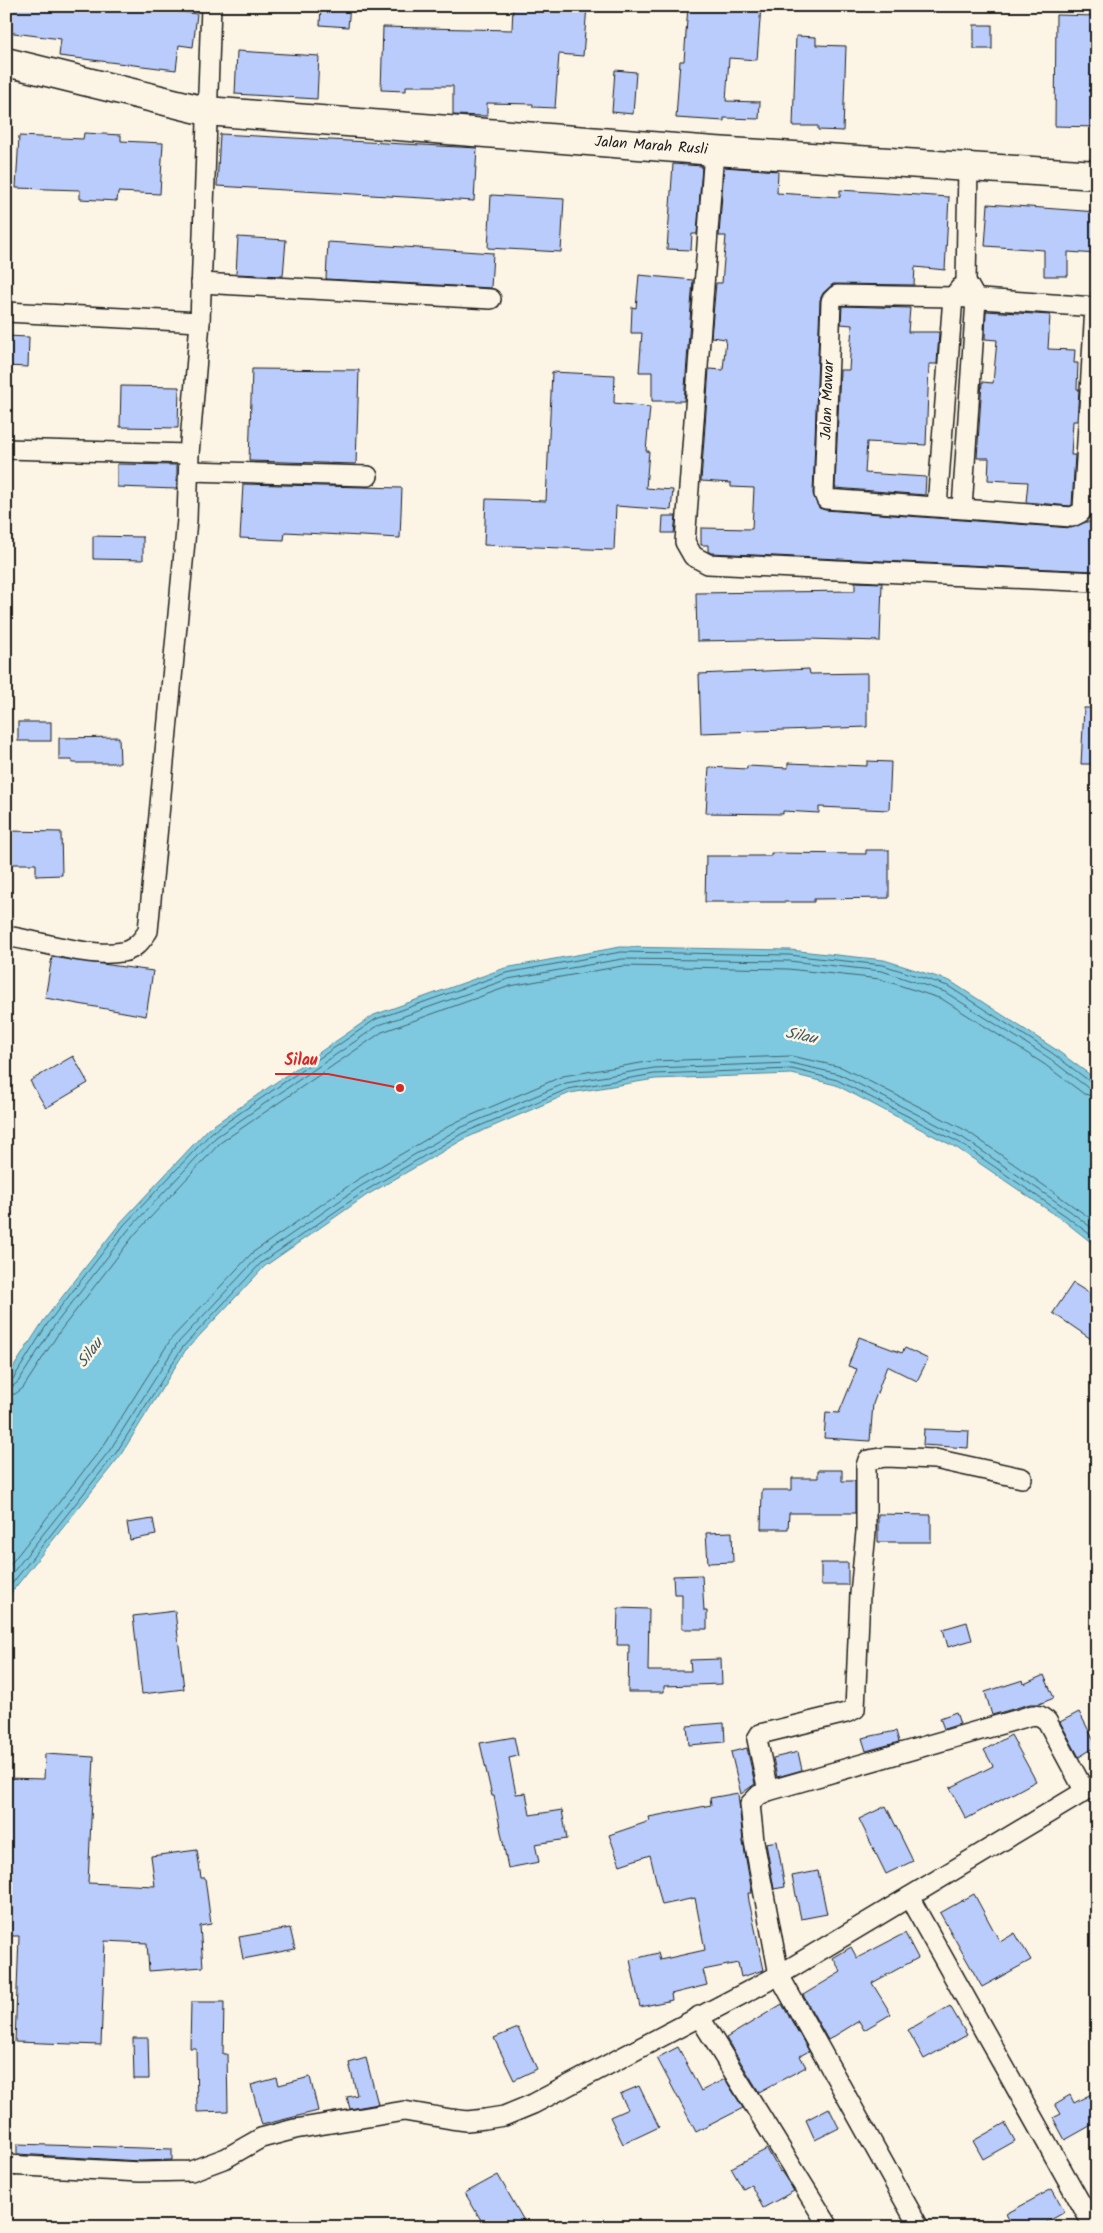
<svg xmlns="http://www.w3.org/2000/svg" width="1103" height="2233" font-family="Kalam,sans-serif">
	<rect width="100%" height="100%" fill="#fcf5e5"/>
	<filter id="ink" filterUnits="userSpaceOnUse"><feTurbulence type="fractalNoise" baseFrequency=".02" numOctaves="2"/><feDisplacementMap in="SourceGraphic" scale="10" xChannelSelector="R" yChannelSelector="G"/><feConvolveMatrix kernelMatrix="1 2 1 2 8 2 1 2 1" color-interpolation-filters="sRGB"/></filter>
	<g filter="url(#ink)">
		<path fill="#7ec9df" stroke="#578491" d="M 620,947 L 790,950 L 884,960 L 950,981 L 1055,1049 L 1097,1080 L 1097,1247 L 1063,1220 L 957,1148 L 836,1085 L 792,1074 L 655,1079 L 570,1093 L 466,1138 L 367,1195 L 265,1266 L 185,1351 L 120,1456 L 6,1599 L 6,1379 L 44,1320 L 121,1222 L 208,1129 L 374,1015 L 505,968 Z"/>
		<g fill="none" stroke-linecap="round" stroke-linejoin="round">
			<g stroke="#43616a" stroke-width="1">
				<path d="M 6,1381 L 13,1379 L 48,1323 L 124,1225 L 211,1133 L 376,1019 L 506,973 L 621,952 L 789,955 L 883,965 L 948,986 L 1052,1053 L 1092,1083 L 1097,1083"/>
				<path d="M 6,1387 L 13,1386 L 18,1382 L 54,1326 L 129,1229 L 216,1137 L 379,1025 L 508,979 L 622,959 L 789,961 L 882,971 L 945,992 L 1049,1058 L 1088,1088 L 1097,1090"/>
				<path d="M 6,1395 L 15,1394 L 23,1388 L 60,1331 L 135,1234 L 220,1143 L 382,1032 L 510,986 L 622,966 L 788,969 L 880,979 L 942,999 L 1044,1064 L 1084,1094 L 1097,1097"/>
				<path d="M 6,1570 L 104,1445 L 171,1339 L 252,1253 L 357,1180 L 456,1122 L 563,1076 L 653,1061 L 791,1056 L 841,1067 L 967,1131 L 1097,1223"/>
				<path d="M 6,1581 L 110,1450 L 177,1344 L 257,1258 L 361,1186 L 460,1128 L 566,1083 L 654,1068 L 791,1063 L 839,1074 L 963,1138 L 1070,1211 L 1097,1232"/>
				<path d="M 6,1591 L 116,1453 L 182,1348 L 261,1263 L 365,1191 L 463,1133 L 568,1089 L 654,1074 L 792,1069 L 837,1080 L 960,1143 L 1066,1216 L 1097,1240"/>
			</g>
		</g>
		<g fill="#b9ccfc" stroke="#1c1c1c">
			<path d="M 6,6 L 133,6 L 197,14 L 193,47 L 179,45 L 176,70 L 59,56 L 61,39 L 6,32 Z"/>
			<path d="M 321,6 L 350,6 L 348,27 L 320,25 Z"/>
			<path d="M 513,6 L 587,6 L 583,56 L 559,54 L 555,108 L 533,107 L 533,104 L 487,103 L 487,116 L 453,115 L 453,86 L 406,86 L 406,91 L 381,90 L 383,27 L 512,30 Z"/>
			<path d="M 688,6 L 761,6 L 757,60 L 729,58 L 726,101 L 760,102 L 759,119 L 724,118 L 724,121 L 676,118 L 680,61 L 684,61 Z"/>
			<path d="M 1056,15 L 1097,16 L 1097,127 L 1055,126 Z"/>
			<rect x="974" y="25" width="18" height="24"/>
			<path d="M 796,36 L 816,37 L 816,45 L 846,46 L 843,131 L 818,130 L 818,126 L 793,126 Z"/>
			<path d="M 237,51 L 319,56 L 317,99 L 235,94 Z"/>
			<path d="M 615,70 L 636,72 L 633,114 L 612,112 Z"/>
			<path d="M 84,133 L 121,135 L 121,141 L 163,143 L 160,194 L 118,192 L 117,201 L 80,199 L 80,190 L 16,188 L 19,136 L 83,139 Z"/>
			<path d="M 220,134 L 477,148 L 474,201 L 217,186 Z"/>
			<path d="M 673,164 L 702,166 L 697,234 L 692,234 L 691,250 L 667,249 Z"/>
			<path d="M 724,167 L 778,171 L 777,193 L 840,197 L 840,190 L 949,197 L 945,270 L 915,267 L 914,285 L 833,284 L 823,293 L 820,300 L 813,494 L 819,508 L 825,510 L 1071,528 L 1086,522 L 1095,522 L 1094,571 L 711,553 L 708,551 L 708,545 L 701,545 L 701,528 L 752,529 L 754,488 L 731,487 L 731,483 L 701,481 L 709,369 L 723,370 L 726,339 L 711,337 L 716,283 L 722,283 L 726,236 L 719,236 Z"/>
			<path d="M 491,195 L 564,199 L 561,252 L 488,248 Z"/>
			<path d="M 988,204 L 1097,212 L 1097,254 L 1068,252 L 1068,276 L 1044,276 L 1044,250 L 985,246 Z"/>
			<path d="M 238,237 L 286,240 L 283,276 L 236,274 Z"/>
			<path d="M 328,242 L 493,253 L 491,288 L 326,279 Z"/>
			<path d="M 639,275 L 693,280 L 684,401 L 652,401 L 652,372 L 639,372 L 642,333 L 631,333 L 632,307 L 636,308 Z"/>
			<path d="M 842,306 L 910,308 L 908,332 L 939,332 L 937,364 L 929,364 L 926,445 L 867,442 L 865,473 L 926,477 L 925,495 L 835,488 L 840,370 L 849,370 L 852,325 L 841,324 Z"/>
			<path d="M 986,311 L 1050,315 L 1048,349 L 1075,350 L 1074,363 L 1078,363 L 1077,389 L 1079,389 L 1077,421 L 1073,421 L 1071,455 L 1075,455 L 1072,505 L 1070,506 L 1026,502 L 1028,482 L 988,480 L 989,458 L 977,458 L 982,382 L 993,383 L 997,340 L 985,339 Z"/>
			<path d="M 6,336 L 29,337 L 28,367 L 6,366 Z"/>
			<path d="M 252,369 L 359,370 L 356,464 L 249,461 Z"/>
			<path d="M 552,372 L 615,375 L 614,403 L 650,407 L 646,451 L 649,451 L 646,488 L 673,490 L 671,510 L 616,506 L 614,550 L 484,545 L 486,499 L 546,501 Z"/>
			<path d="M 121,386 L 179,387 L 178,428 L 120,427 Z"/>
			<path d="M 117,464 L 177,465 L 177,489 L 117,487 Z"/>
			<path d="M 243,484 L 402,488 L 400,538 L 285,532 L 284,540 L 240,538 Z"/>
			<path d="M 663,516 L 676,516 L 674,533 L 662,533 Z"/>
			<path d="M 93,536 L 143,537 L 143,560 L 93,559 Z"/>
			<path d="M 855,582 L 882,583 L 880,641 L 808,639 L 697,641 L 696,593 L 855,591 Z"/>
			<path d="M 809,669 L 810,674 L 867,673 L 867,727 L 701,733 L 699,674 Z"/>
			<path d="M 1084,708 L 1097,708 L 1097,764 L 1081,764 Z"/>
			<rect x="18" y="722" width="33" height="19"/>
			<path d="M 119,737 L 120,763 L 72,763 L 72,760 L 59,760 L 59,738 Z"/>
			<path d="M 867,761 L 891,762 L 889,810 L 819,807 L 819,813 L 783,811 L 783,814 L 706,813 L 709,767 L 747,769 L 747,766 L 788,768 L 788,763 L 867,766 Z"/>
			<path d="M 6,831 L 61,832 L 62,875 L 36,876 L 36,864 L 6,864 Z"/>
			<path d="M 866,850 L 889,850 L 889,898 L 814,899 L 814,902 L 705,902 L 706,856 L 771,856 L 771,853 L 866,854 Z"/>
			<path d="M 52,957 L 153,971 L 146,1016 L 45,998 Z"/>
			<path d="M 73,1056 L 88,1083 L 46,1108 L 30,1081 Z"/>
			<path d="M 1073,1283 L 1097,1298 L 1097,1343 L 1053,1313 Z"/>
			<path d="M 859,1337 L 902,1353 L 905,1348 L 928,1359 L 917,1381 L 887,1366 L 873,1404 L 870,1441 L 824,1438 L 826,1412 L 839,1413 L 857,1369 L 848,1366 Z"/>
			<path d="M 924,1429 L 969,1431 L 968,1448 L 923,1445 Z"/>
			<path d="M 818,1470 L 842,1470 L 842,1481 L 855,1481 L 855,1513 L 789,1513 L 788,1529 L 761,1529 L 762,1490 L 792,1490 L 792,1478 L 818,1478 Z"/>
			<path d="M 878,1514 L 931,1515 L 931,1542 L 878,1542 Z"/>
			<path d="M 153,1519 L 156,1535 L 130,1540 L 127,1523 Z"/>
			<path d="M 732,1532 L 733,1562 L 708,1563 L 706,1533 Z"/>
			<rect x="821" y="1563" width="27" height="22"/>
			<path d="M 702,1575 L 704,1611 L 707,1611 L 707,1629 L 682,1629 L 682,1594 L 674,1594 L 673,1576 Z"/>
			<path d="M 618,1608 L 649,1609 L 648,1671 L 691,1671 L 690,1660 L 721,1659 L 722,1684 L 664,1686 L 664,1692 L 628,1692 L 629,1645 L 617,1645 Z"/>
			<path d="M 175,1611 L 184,1689 L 142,1694 L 133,1616 Z"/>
			<path d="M 967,1622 L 972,1640 L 948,1647 L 943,1629 Z"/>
			<path d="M 1044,1675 L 1054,1698 L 1039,1704 L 1030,1704 L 992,1715 L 985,1692 L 1023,1680 L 1024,1684 Z"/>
			<path d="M 956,1712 L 960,1724 L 944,1729 L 940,1718 Z"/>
			<path d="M 1079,1712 L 1097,1746 L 1079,1757 L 1060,1722 Z"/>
			<path d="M 724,1723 L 725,1742 L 689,1745 L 687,1726 Z"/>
			<path d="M 896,1731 L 899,1742 L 866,1751 L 862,1738 Z"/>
			<path d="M 1011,1735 L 1036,1781 L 966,1819 L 950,1788 L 993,1766 L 984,1750 Z"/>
			<path d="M 514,1737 L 518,1756 L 509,1758 L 516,1794 L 526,1793 L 530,1815 L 562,1810 L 567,1839 L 535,1844 L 539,1862 L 508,1868 L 494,1796 L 492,1796 L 480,1743 Z"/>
			<path d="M 747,1748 L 755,1784 L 741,1794 L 731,1752 Z"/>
			<path d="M 798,1752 L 802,1770 L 777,1777 L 773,1758 Z"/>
			<path d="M 45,1754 L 94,1757 L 88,1883 L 155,1886 L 151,1856 L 197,1850 L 201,1878 L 205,1878 L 211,1924 L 200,1926 L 203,1967 L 149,1971 L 147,1943 L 105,1941 L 101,2045 L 15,2042 L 19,1936 L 6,1936 L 6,1778 L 44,1779 Z"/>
			<path d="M 738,1793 L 743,1842 L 752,1893 L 748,1893 L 749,1901 L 764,1970 L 741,1977 L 738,1963 L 703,1970 L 707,1985 L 671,1994 L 672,2000 L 640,2007 L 630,1960 L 658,1953 L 660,1960 L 705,1950 L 695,1898 L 662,1905 L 650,1855 L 620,1865 L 609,1835 L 650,1821 L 649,1817 L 711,1805 L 710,1798 Z"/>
			<path d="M 886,1806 L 913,1861 L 886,1874 L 859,1819 Z"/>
			<path d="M 777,1841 L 785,1887 L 774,1889 L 766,1843 Z"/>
			<path d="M 818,1871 L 827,1914 L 801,1919 L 792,1876 Z"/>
			<path d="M 974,1894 L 1000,1942 L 1015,1933 L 1031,1960 L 982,1987 L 940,1913 Z"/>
			<path d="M 290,1928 L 295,1949 L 243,1959 L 239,1937 Z"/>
			<path d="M 905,1933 L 918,1958 L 872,1983 L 891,2014 L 864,2030 L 859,2021 L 828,2040 L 803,1995 L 841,1972 L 833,1958 L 851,1947 L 857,1958 Z"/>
			<path d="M 191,2002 L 224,2002 L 223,2054 L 227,2054 L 228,2111 L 197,2112 L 196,2048 L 190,2048 Z"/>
			<path d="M 782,2004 L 809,2051 L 800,2056 L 806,2067 L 759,2092 L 726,2038 Z"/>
			<path d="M 950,2006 L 967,2035 L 924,2059 L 908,2030 Z"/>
			<path d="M 518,2028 L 537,2069 L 514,2080 L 494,2038 Z"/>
			<path d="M 133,2038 L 148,2038 L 149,2079 L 134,2079 Z"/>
			<path d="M 678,2047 L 701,2091 L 725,2079 L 743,2108 L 696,2132 L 657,2058 Z"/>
			<path d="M 366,2058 L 378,2104 L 350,2109 L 347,2097 L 357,2095 L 349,2063 Z"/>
			<path d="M 310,2077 L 318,2111 L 262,2125 L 251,2085 L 277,2078 L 279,2085 Z"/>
			<path d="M 639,2086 L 659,2127 L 623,2144 L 610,2117 L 628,2109 L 620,2094 Z"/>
			<path d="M 1097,2091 L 1097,2122 L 1065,2140 L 1053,2118 L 1061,2114 L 1055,2104 L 1070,2095 L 1074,2103 Z"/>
			<path d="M 829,2108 L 839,2128 L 815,2140 L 806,2120 Z"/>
			<path d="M 1005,2123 L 1015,2141 L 983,2159 L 973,2141 Z"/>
			<path d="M 17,2144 L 172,2149 L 172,2160 L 140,2161 L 17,2154 Z"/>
			<path d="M 767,2149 L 780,2172 L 781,2171 L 794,2191 L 763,2208 L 751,2185 L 743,2189 L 731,2168 Z"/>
			<path d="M 498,2175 L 523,2219 L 509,2227 L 485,2227 L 465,2193 Z"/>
			<path d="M 1052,2189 L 1065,2212 L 1038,2227 L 1013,2227 L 1006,2214 Z"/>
		</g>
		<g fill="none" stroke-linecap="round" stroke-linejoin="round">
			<defs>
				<g id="minor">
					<path d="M 714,151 L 685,542 L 693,556 L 708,564 L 1097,582"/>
					<path d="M 201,283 L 491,299"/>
					<path d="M 837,295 L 953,297 L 1095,307 L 1083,509 L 1080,513 L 1072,517 L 826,499 L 824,494 L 831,301 Z"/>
					<path d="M 6,312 L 200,322"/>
					<path d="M 6,449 L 189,454"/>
					<path d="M 189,471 L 368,476"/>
					<path d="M 937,506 L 953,297 L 960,288"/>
					<path d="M 962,508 L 976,299 L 966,281 L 968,167"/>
					<path d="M 6,936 C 39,941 91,958 122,952 C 135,950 142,940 148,931 L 187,520 L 189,454 L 200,322 L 211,6"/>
					<path d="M 768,1791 L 757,1739 L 760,1734 L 846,1713 L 855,1709 L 860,1594 L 866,1532 L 866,1466 L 868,1460 L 886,1457 L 935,1459 L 1022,1478"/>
					<path d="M 909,1897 L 1094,2227"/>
					<path d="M 699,2016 L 829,2227"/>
					<path d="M 6,2165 L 140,2172 L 191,2171 L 226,2158 L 261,2138 L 295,2129 L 404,2111 L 451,2119 L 467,2121 L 485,2119 L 504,2116 L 533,2104 L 779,1975 L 1097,1784"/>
					<path d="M 919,2227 L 779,1975 L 754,1841 L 750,1804 L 759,1795 L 768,1791 L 1033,1715 L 1040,1716 L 1047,1721 L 1084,1790"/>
				</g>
				<path id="secondary" d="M 6,62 L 206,111 L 714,151 L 1097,175"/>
			</defs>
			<use href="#minor" stroke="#1c1c1c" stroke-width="22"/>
			<use href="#secondary" stroke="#1c1c1c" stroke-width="31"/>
			<use href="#minor" stroke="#fcf5e5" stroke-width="19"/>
			<use href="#secondary" stroke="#fcf5e5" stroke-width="28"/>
		</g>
	</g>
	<g text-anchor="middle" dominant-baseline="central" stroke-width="5" stroke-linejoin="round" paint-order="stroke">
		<g font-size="15" fill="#1c1c1c" stroke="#fcf5e5">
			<text transform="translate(651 146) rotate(4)">Jalan Marah Rusli</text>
			<text transform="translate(828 400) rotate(-88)">Jalan Mawar</text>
		</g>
		<g font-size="16" font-style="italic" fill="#3e5960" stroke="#fcf5e5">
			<text transform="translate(801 1036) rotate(12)">Silau</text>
			<text transform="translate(90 1353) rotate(-53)">Silau</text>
		</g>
	</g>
	<path fill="none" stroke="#d62828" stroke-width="2" d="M400 1088L328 1074H275"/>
	<circle fill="#d62828" stroke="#fcf5e5" stroke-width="2" cx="400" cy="1088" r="5"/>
	<g font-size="16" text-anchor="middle" font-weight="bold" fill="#d62828" stroke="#fcf5e5" stroke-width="5" stroke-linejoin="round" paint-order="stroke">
		<text x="301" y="1065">Silau</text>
	</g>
	<rect width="1103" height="2233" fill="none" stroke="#fcf5e5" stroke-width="25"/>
	<rect x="12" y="12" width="1078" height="2208" fill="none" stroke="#1c1c1c" stroke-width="2" filter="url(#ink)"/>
</svg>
